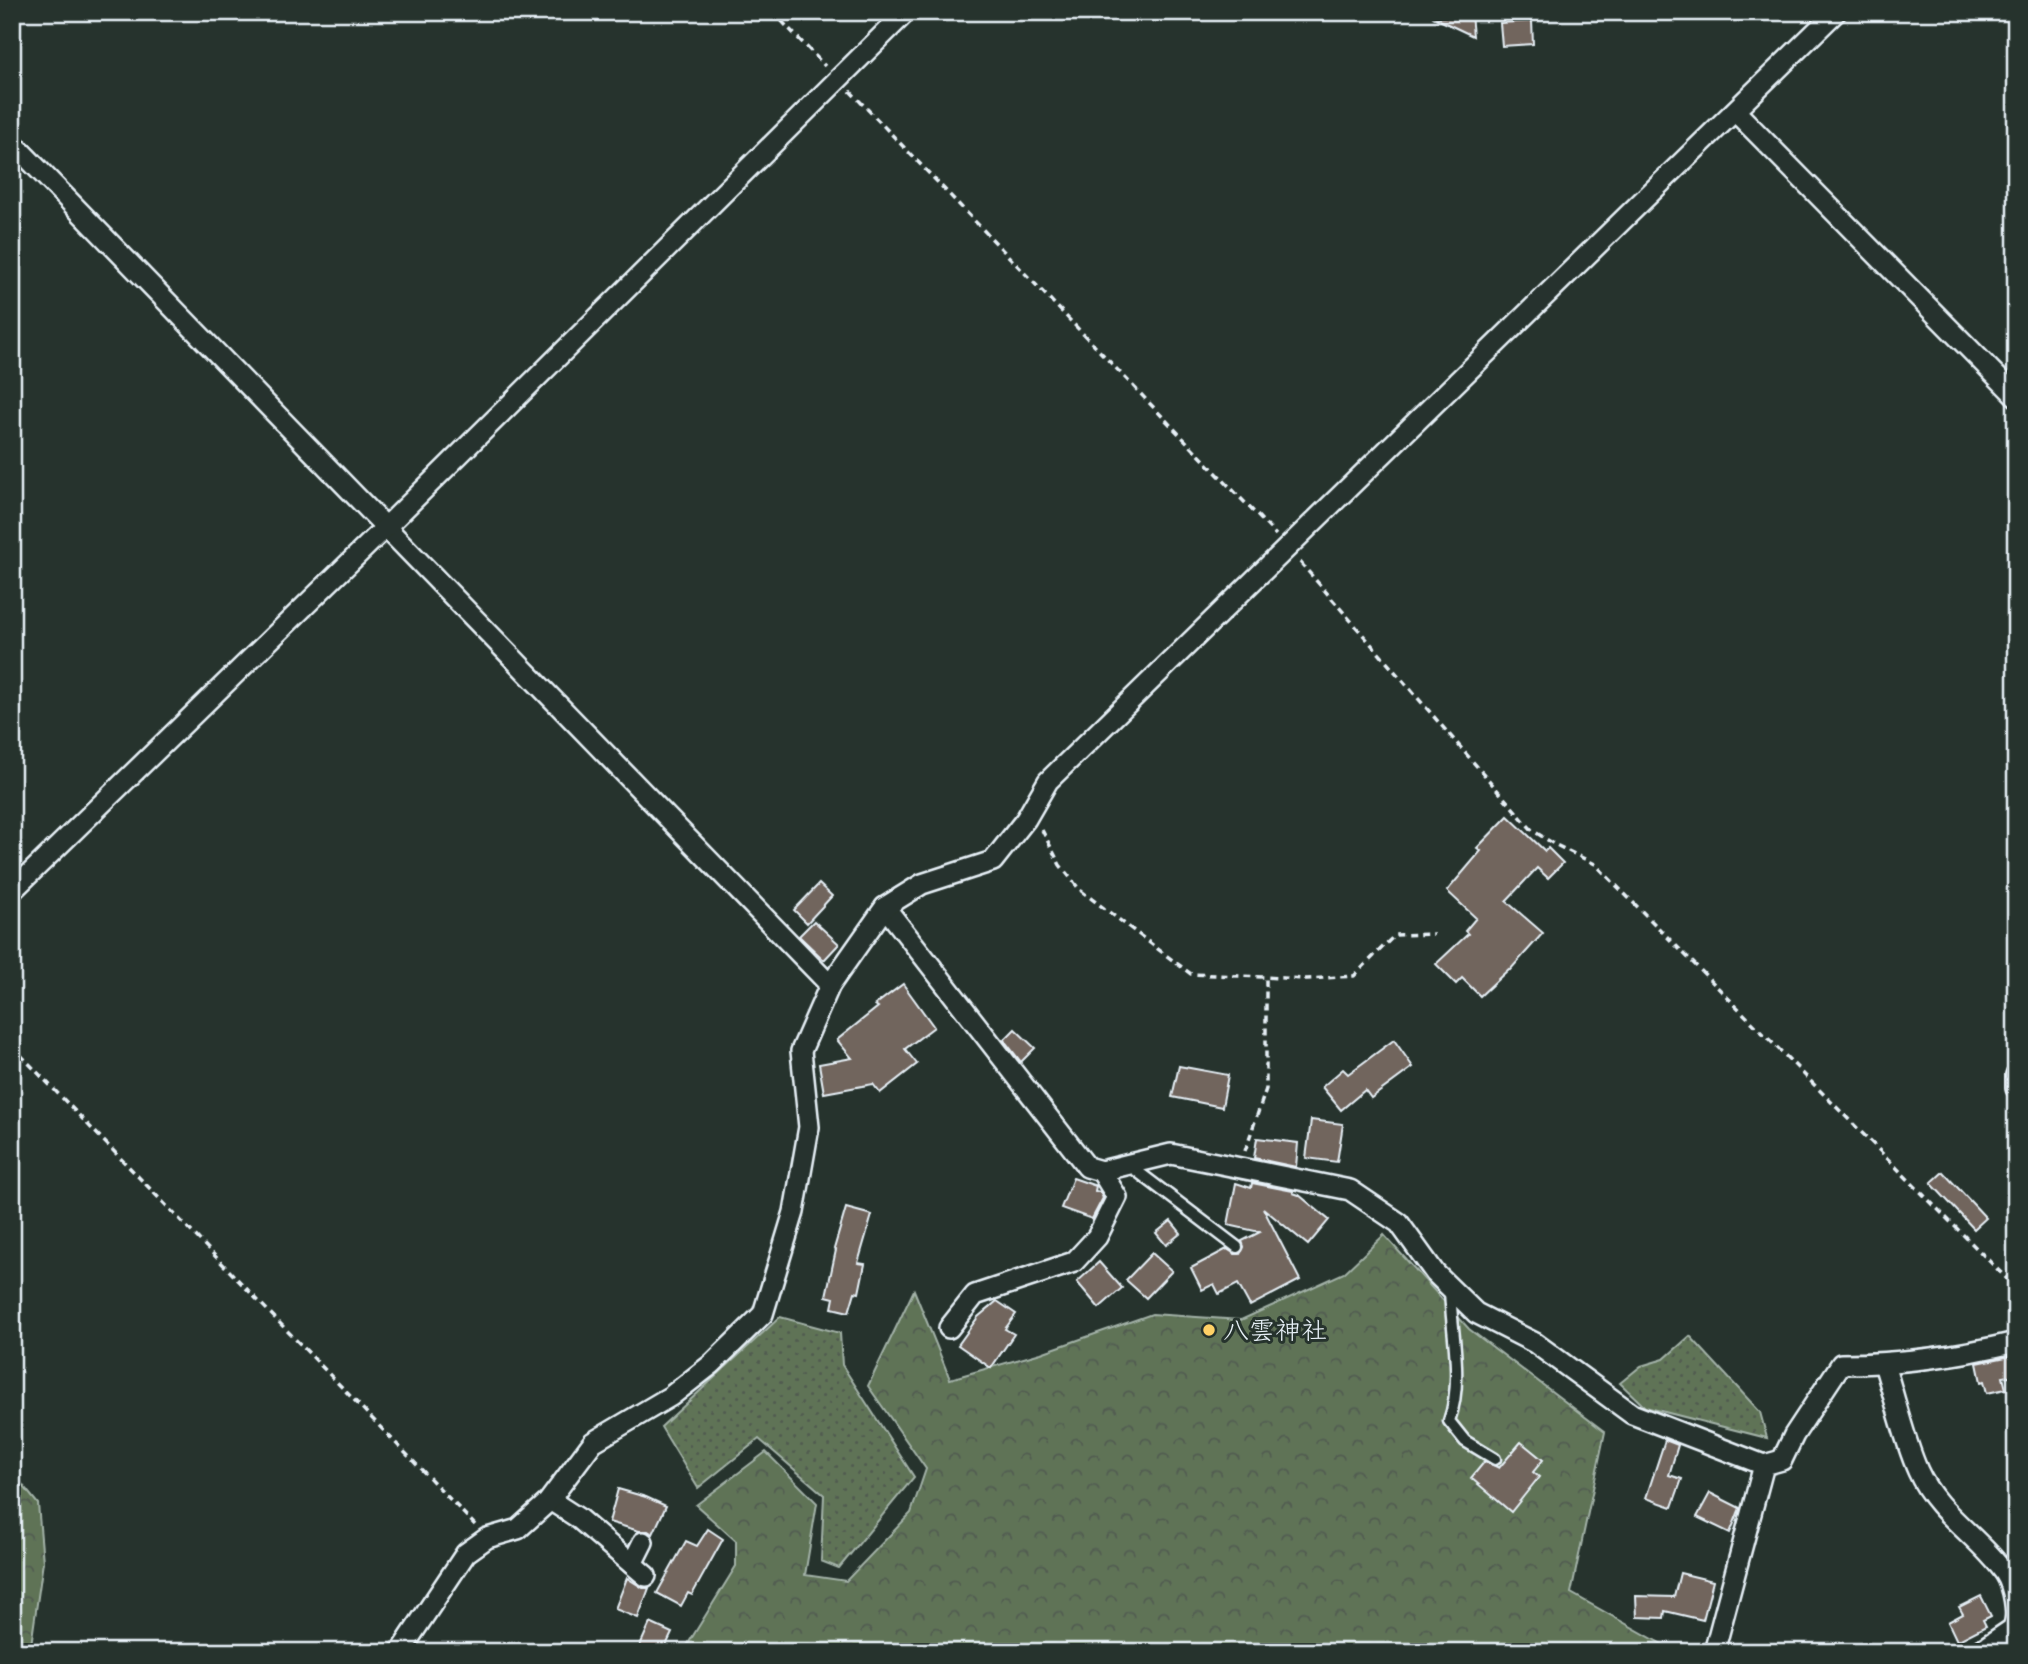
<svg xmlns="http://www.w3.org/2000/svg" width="2028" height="1664" font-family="Sriracha,'Klee One',sans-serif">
	<defs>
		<pattern id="grass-dots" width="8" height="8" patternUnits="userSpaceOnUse" patternTransform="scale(1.75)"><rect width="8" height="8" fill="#5e7357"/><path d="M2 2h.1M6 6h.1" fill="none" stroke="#515b50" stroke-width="1.8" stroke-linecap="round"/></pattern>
		<pattern id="forest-crowns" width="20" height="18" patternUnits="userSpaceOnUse" patternTransform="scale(1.75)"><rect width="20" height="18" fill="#5e7357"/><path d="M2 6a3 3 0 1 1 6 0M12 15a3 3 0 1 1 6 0" fill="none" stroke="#515b50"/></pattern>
	</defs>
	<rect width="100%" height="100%" fill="#26332d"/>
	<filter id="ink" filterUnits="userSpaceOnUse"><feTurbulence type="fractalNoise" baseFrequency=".0143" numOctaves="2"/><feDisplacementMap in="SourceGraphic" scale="14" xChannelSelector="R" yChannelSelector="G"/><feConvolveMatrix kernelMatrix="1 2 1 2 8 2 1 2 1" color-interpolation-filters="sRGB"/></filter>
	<g filter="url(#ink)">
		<g fill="url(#grass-dots)" stroke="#a3b2a8" stroke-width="2">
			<path d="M 780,1317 L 840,1333 L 842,1365 L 914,1477 L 839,1568 L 821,1561 L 824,1495 L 759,1439 L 698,1488 L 661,1427 Z"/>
			<path d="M 1690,1336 L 1760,1412 L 1767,1438 L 1645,1407 L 1620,1383 L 1641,1366 L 1664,1359 Z"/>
		</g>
		<g fill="url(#forest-crowns)" stroke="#a3b2a8" stroke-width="2">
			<path d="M 1384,1235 L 1469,1329 L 1605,1432 L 1571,1593 L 1676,1652 L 683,1652 L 736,1566 L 736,1541 L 696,1505 L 766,1452 L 817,1503 L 805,1575 L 846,1581 L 911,1513 L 926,1469 L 868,1386 L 914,1290 L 950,1379 L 1041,1353 L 1152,1314 L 1241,1320 L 1344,1273 Z"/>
			<path d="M 12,1472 L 38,1504 L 43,1562 L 30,1652 L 12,1652 Z"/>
		</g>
		<g fill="#71655d" stroke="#e8f1f8" stroke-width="2">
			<path d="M 1471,14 L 1473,36 L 1435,18 Z"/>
			<path d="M 1532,21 L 1533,44 L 1502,46 L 1500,23 Z"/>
			<path d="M 1508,816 L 1545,851 L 1548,848 L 1563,863 L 1548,878 L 1537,868 L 1506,901 L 1543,933 L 1510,970 L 1509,969 L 1480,996 L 1462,978 L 1456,984 L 1436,964 L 1468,934 L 1465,931 L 1476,918 L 1447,891 L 1481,851 L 1477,848 Z"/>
			<path d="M 819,884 L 832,896 L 807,923 L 794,910 Z"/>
			<path d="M 814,921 L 839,944 L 824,960 L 799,936 Z"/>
			<path d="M 903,984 L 934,1027 L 905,1049 L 917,1064 L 880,1093 L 873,1084 L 824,1093 L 819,1064 L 852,1058 L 837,1040 L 878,1007 L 875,1005 Z"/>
			<path d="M 1015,1029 L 1035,1048 L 1021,1062 L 1004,1040 Z"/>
			<path d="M 1394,1040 L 1413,1067 L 1371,1098 L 1365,1090 L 1341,1110 L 1322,1087 L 1343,1069 L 1348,1074 Z"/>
			<path d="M 1179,1066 L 1228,1075 L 1222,1107 L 1172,1097 Z"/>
			<path d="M 1311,1120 L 1343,1124 L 1337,1162 L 1306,1158 Z"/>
			<path d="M 1257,1138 L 1298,1143 L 1296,1167 L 1254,1158 Z"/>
			<path d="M 1943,1172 L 1986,1218 L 1974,1229 L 1931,1183 Z"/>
			<path d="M 1073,1178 L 1096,1186 L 1095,1191 L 1100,1192 L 1103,1198 L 1092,1219 L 1061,1208 Z"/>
			<path d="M 1236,1183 L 1251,1188 L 1252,1183 L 1293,1191 L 1293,1193 L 1299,1195 L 1329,1220 L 1308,1245 L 1263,1208 L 1300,1280 L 1250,1306 L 1238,1284 L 1219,1294 L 1214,1284 L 1202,1290 L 1191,1268 L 1227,1249 L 1235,1254 L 1240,1254 L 1244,1247 L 1242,1241 L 1260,1232 L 1228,1225 Z"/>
			<path d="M 846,1208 L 872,1215 L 858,1263 L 865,1264 L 859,1293 L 855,1292 L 849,1312 L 832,1308 L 834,1298 L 826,1296 L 836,1250 L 834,1249 Z"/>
			<path d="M 1171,1221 L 1181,1233 L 1166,1245 L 1156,1233 Z"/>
			<path d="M 1152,1253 L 1172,1271 L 1146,1298 L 1126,1280 Z"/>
			<path d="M 1099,1262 L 1122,1288 L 1099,1308 L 1077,1282 Z"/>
			<path d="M 997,1301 L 1016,1314 L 1005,1329 L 1014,1334 L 991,1368 L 958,1345 L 978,1317 Z"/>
			<path d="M 2016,1355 L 2016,1375 L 2003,1377 L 2006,1389 L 1987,1393 L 1984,1381 L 1981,1382 L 1977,1363 Z"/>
			<path d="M 1665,1440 L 1678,1445 L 1669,1475 L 1682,1479 L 1672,1507 L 1646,1498 Z"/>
			<path d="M 1521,1442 L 1543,1460 L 1533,1472 L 1539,1477 L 1511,1512 L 1471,1478 L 1485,1461 L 1499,1468 Z"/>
			<path d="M 618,1489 L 646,1497 L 666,1506 L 653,1534 L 648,1531 L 639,1531 L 609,1522 Z"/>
			<path d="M 1710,1493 L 1740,1508 L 1730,1533 L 1697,1517 Z"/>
			<path d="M 708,1529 L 723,1539 L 692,1595 L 688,1593 L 681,1606 L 657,1593 L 686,1541 L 697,1546 Z"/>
			<path d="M 1680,1573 L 1713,1581 L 1703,1620 L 1665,1611 L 1664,1618 L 1637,1617 L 1636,1596 L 1674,1597 Z"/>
			<path d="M 627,1578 L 643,1588 L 649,1588 L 638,1618 L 615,1609 Z"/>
			<path d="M 1981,1596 L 1991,1616 L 1983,1620 L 1986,1626 L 1957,1641 L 1948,1622 L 1963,1614 L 1959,1607 Z"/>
			<path d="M 650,1623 L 672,1633 L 663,1652 L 637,1652 Z"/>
		</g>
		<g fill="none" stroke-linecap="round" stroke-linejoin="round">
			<defs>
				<g id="service">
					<path d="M 1129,1165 L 1237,1247"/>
					<path d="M 1450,1288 C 1451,1332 1464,1379 1449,1421 L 1465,1441 L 1495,1459"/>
				</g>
				<g id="minor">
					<path d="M 1735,111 L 2016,396"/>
					<path d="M 12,142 L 830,985"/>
					<path d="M 12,891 L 385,528 L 906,12"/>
					<path d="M 885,907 L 1087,1167 L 1101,1171 L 1171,1154 L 1350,1190 L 1399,1223 L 1435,1273 L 1476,1313 L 1535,1343 L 1632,1414 L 1764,1465"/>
					<path d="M 2016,1075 L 2016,1088"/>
					<path d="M 949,1328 L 975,1295 L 1074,1262 L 1097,1237 L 1117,1197 L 1101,1171"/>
					<path d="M 1884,1364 C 1895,1398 1904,1440 1918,1471 C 1937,1514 1979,1536 2005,1573 C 2013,1585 2020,1616 2012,1629 L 1978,1652"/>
					<path d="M 550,1500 L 578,1518 L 646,1576"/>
					<path d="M 632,1564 L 643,1542"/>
					<path d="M 400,1652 L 466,1553 L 487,1538 L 518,1529 L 548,1502 L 593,1442 L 671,1396 L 712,1364 L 763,1314 L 794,1212 L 809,1127 L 801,1051 L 830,985 L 885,907 L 922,884 L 993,861 L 1026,819 L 1048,781 L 1836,12"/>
					<path d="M 1714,1652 L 1764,1465 L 1782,1460 L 1794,1435 L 1841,1364 C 1899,1364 1959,1356 2016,1342"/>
				</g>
			</defs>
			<use href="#service" stroke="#e8f1f8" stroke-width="15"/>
			<use href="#minor" stroke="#e8f1f8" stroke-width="24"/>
			<g stroke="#e8f1f8" stroke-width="3.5" stroke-dasharray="7 5" stroke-linecap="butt">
				<path d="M 773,12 L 825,66"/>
				<path d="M 850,91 L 1276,535"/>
				<path d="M 1300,562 L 1532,830 L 1554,844 L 1595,864 L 2016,1288"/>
				<path d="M 1042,830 L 1060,865 L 1080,890 L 1191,974 L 1307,979 L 1354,976 L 1395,935 L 1434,934"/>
				<path d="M 12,1046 L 475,1525"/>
				<path d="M 1245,1151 L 1266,1089 L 1266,978"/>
			</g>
			<use href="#service" stroke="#26332d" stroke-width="10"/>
			<use href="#minor" stroke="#26332d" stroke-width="19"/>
		</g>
	</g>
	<circle fill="#ffd166" stroke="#26332d" stroke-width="2.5" cx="1209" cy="1330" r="7"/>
	<g text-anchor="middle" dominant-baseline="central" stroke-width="6" stroke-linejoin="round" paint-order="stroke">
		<g font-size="26" fill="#e8f1f8" stroke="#26332d" text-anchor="start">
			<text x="1223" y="1330">八雲神社</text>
		</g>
	</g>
	<rect width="2028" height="1664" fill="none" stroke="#26332d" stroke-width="42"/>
	<rect x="21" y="21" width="1986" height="1622" fill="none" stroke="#e8f1f8" stroke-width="2.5" filter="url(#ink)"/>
</svg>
